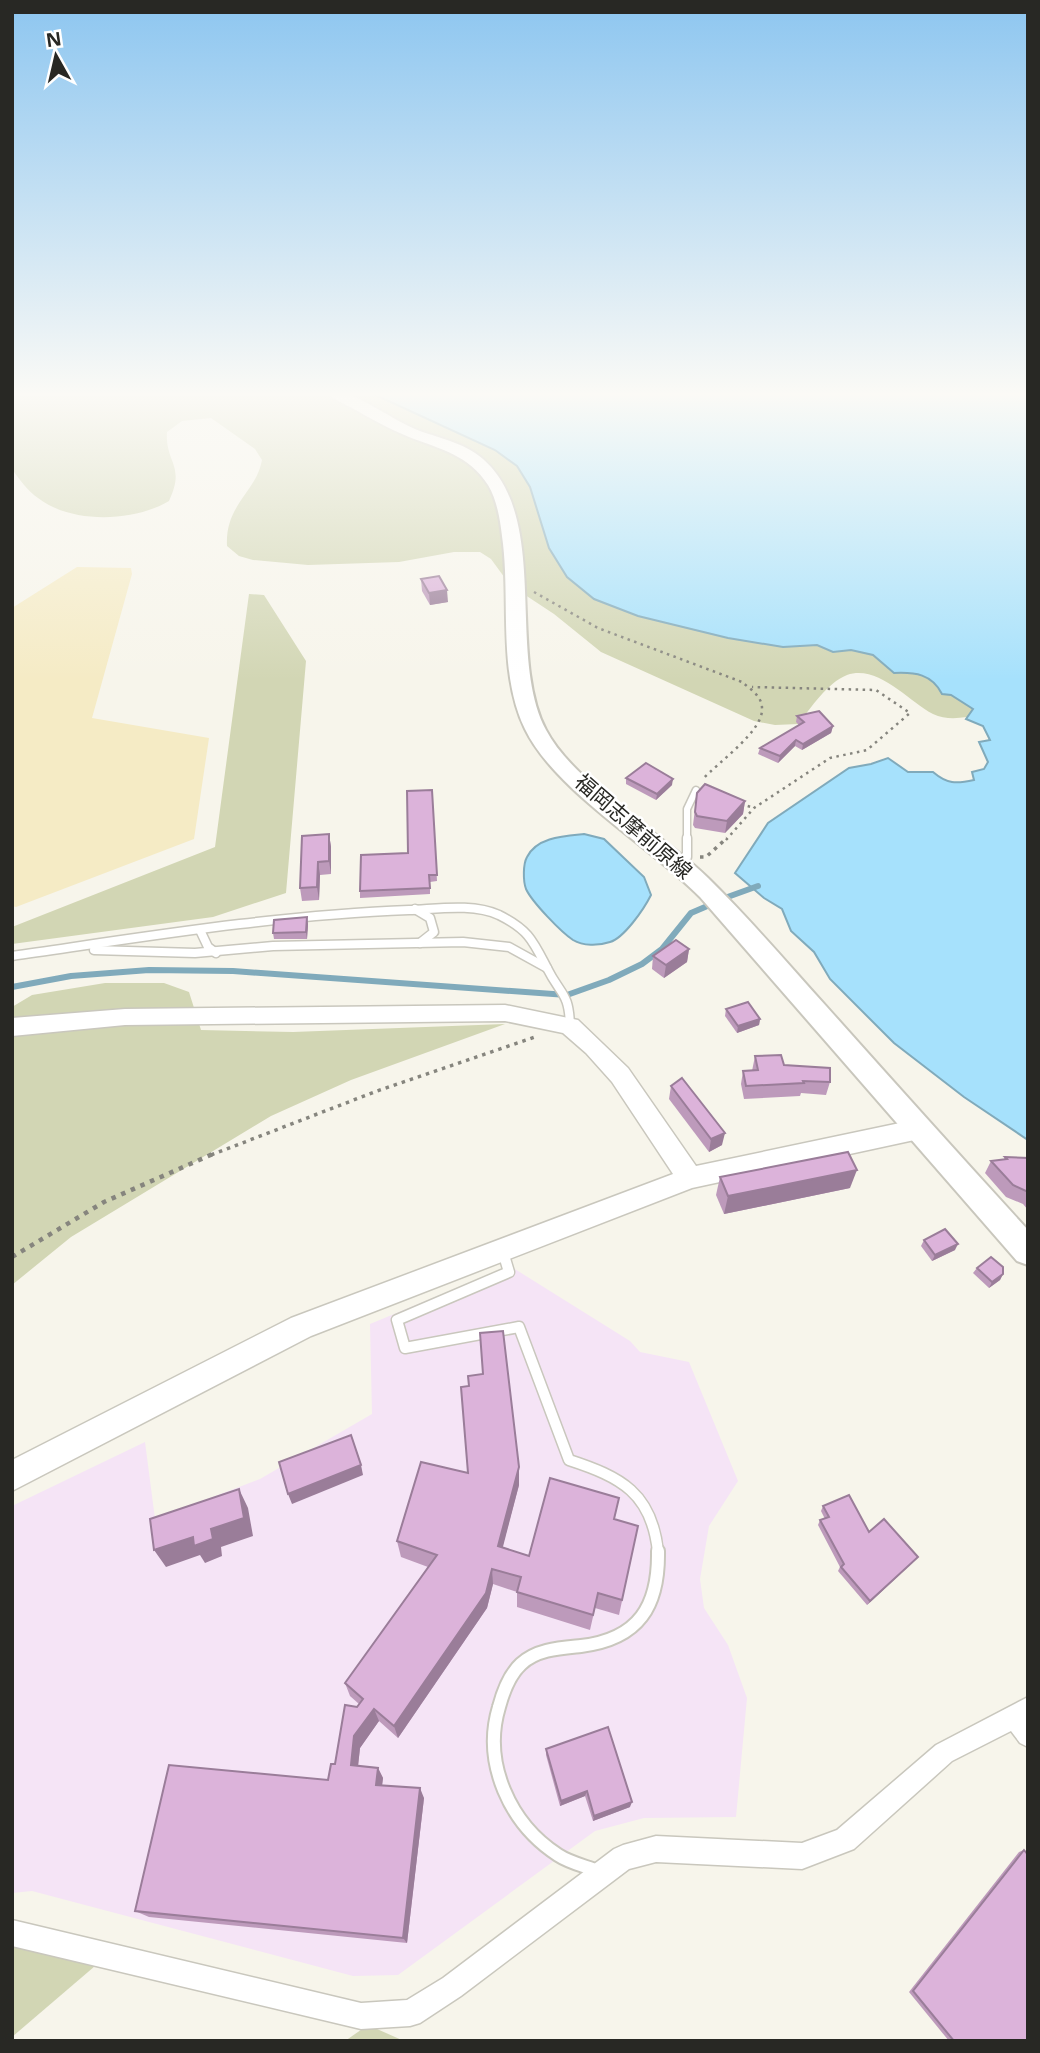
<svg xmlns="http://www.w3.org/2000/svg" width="1040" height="2053" font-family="'Noto Sans','Noto Sans JP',sans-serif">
	<rect width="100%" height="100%" fill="#f7f5eb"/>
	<path fill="#f5e4f6" d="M 510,1266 L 630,1341 L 640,1352 L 689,1362 L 738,1481 L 709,1526 L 700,1579 L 704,1608 L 728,1645 L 747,1698 L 736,1817 L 644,1818 L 595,1831 L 398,1975 L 353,1976 L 32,1891 L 12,1893 L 12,1506 L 145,1442 L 155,1519 L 260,1479 L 372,1414 L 370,1324 Z"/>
	<g fill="#d2d6b4">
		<path d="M 12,392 L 458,392 L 858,611 L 980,714 C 964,718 948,721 933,714 C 908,701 878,664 847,675 C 827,683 811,708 798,724 L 775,725 L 754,721 L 601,652 L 554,614 L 510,585 L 491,559 L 480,552 L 454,552 L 399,562 L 308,565 L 253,560 L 239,556 L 227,546 C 225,504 256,493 262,460 L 255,449 L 211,418 L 182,421 L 167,432 C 165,463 186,465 169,501 C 134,522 71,524 38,498 C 28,491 19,479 12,469 Z"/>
		<path d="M 249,594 L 264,595 L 306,661 L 286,893 L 213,917 L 12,944 L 12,927 L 215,847 Z"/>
		<path d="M 105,983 L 164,983 L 189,992 L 201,1030 L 293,1032 L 505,1024 L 351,1080 L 271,1116 L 71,1237 L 12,1285 L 12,1007 L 32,995 Z"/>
		<path d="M 12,1940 L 95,1966 L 12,2037 Z"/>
		<path d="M 368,2025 L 404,2041 L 345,2041 Z"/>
	</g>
	<path fill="#f5ebc5" d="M 77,567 L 131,568 L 132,574 L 92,718 L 209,738 L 194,839 L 16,907 L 12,906 L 12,608 Z"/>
	<g fill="#a6e1fc" stroke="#80aabb" stroke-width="2">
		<path d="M 369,392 L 1028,392 L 1028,1140 L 964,1097 L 894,1043 L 830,979 L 814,952 L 791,931 L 782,909 L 764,898 L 735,873 L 768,823 L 849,768 L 871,764 L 888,758 L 908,772 L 933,772 C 947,784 956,784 974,780 L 972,772 L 984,769 L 988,762 L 979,742 L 990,740 L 983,726 L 966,719 L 973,709 L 951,695 L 942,694 C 932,674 915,672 894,673 L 873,655 L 851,650 L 833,652 L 817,645 L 783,647 L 728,638 L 638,616 L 594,599 L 567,577 L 549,548 L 530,487 L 517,466 L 495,450 Z"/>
		<path d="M 584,834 L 604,839 L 644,877 L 651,895 C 644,909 624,938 610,942 C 598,946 583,946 573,940 C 561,932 532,902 526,889 C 523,881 523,864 527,857 C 537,837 564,836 584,834 Z"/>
	</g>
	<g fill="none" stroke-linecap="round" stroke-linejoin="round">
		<g stroke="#80aabb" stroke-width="6">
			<path d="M 722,899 L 758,886"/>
			<path d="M 12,987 L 71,976 L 149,970 L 233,971 L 567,995 L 609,980 L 642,964 L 662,949 L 691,913 L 712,904"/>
		</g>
		<defs>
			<path id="lane-far3" d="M 687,840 L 687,809 L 696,790"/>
			<g id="lane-far2">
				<path d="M 677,862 L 687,857 L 687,838"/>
				<path d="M 415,909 L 430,918 L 434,932 L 420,943"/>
				<path d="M 200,930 L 208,947 L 216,953"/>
				<path d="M 94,950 L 195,953 L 273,946 L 463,942 L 509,947 L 547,968"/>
				<path d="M 12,956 C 144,937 276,915 409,910 C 437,909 473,903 499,915 C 529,930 533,941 547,968 C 561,996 569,992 570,1026"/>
			</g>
			<path id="lane-far1" d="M 503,1252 L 509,1272 L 397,1320 L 405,1348 L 519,1327 L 569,1460 C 621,1477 652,1493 658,1552"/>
			<path id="lane" d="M 598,1871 C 585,1866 570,1863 558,1855 C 510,1824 482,1763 499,1707 C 503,1692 509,1675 521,1664 C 537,1649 561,1648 581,1646 C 639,1639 659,1606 658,1551"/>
			<path id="street" d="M 1028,1697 L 1028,1747 L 1020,1743 L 1011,1731 L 952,1761 L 854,1849 L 802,1869 L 656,1862 L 629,1869 L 461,1996 L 420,2023 L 410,2026 L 361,2029 L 12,1946 L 12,1920 L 361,2003 L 407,2000 L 443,1978 L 614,1849 L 623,1845 L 656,1836 L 802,1843 L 837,1830 L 936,1745 Z"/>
			<path id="secondary" d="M 505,1005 L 578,1020 L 628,1068 L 696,1166 L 919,1119 L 928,1122 L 931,1129 L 928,1136 L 919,1139 L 692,1188 L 311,1336 L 12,1491 L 12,1460 L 291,1318 L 673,1174 L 612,1082 L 586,1053 L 563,1033 L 505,1021 L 125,1025 L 12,1036 L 12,1018 L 125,1009 Z"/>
			<path id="primary" d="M 325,392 C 330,392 337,391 342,392 C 359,396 396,421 415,429 C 437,438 464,442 483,459 C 551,519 506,654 546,730 C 574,784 664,834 708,878 C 750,919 787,963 826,1006 C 893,1081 960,1156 1028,1230 L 1028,1265 L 1017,1261 L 700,897 C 650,846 555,791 525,729 C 497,671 511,598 502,536 C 500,519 497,500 488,485 C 469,455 440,449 409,437 C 389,429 370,418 352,408 C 343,403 332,399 325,392 Z"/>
		</defs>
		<use href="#lane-far3" stroke="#c9c7bd" stroke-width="9"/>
		<use href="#lane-far2" stroke="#c9c7bd" stroke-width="11"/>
		<use href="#lane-far1" stroke="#c9c7bd" stroke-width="13"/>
		<use href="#lane" stroke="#c9c7bd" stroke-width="16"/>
		<use href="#street" stroke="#c9c7bd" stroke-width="3"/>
		<use href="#secondary" stroke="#c9c7bd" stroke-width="3"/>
		<use href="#primary" stroke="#c9c7bd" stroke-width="4"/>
		<g stroke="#86857e" stroke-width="2.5" stroke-dasharray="2.5 4.5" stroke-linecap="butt">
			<path d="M 534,592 L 598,628 L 742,682 C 750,689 762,696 762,708 C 764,731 717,763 702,780"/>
			<path d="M 741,804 L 754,808"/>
			<path d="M 726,840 L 754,808 L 830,758 L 867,750 L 910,713 L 876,690 L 752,687"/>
		</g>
		<g stroke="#86857e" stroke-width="3.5" stroke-dasharray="3.5 5" stroke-linecap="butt">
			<path d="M 700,857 L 706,857 L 727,838"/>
			<path d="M 211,1155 L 377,1091 L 535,1037"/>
		</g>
		<path stroke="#86857e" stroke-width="4.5" stroke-dasharray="4.5 6" stroke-linecap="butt" d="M 12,1257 L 104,1202 L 215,1153"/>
		<use href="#lane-far3" stroke="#fff" stroke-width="6"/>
		<use href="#lane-far2" stroke="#fff" stroke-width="8"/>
		<use href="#lane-far1" stroke="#fff" stroke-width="10"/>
		<use href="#lane" stroke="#fff" stroke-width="12"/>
		<use href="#street" fill="#fff" fill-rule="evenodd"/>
		<use href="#secondary" fill="#fff" fill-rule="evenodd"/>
		<use href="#primary" fill="#fff" fill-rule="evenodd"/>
	</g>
	<g fill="#bd9abb">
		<path d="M 421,579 L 448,602 L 430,605 L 422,591 Z"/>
		<path d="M 797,716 L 833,726 L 831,733 L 802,750 L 795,746 L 778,763 L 758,754 L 760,748 L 799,725 L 796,722 Z"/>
		<path d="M 626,778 L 672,785 L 656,800 L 626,784 Z"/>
		<path d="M 432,790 L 437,881 L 430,882 L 430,894 L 360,898 L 360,891 L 408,853 Z"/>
		<path d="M 697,793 L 745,801 L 743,814 L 725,833 L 695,828 L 693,825 Z"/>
		<path d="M 329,834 L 331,847 L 331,874 L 320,875 L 319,900 L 302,901 L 300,888 Z"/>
		<path d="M 308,924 L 307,939 L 274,939 L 273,933 Z"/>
		<path d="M 689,949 L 687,962 L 664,978 L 652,969 L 653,956 Z"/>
		<path d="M 726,1009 L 760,1019 L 759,1025 L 737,1033 L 725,1016 Z"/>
		<path d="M 755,1056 L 830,1082 L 826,1095 L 801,1093 L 800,1096 L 744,1099 L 741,1084 L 743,1071 L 752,1071 Z"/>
		<path d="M 671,1086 L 722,1145 L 709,1152 L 669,1099 Z"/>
		<path d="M 1005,1157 L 1028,1158 L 1028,1210 L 1023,1204 L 1006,1197 L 985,1173 L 991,1161 L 1003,1160 Z"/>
		<path d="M 720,1177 L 850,1188 L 724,1214 L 716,1195 Z"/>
		<path d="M 924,1240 L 955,1250 L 932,1261 L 921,1246 Z"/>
		<path d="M 977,1268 L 1003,1274 L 1000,1280 L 989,1288 L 973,1273 Z"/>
		<path d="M 519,1467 L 519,1485 L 502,1548 L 529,1556 L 615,1520 L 638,1526 L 619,1615 L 595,1608 L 590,1630 L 517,1607 L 517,1592 L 493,1584 L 487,1608 L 398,1738 L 379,1721 L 360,1748 L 358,1766 L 378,1768 L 383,1778 L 382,1785 L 424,1798 L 407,1943 L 149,1917 L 135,1911 L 328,1780 L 357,1707 L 359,1704 L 350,1696 L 345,1683 L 428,1567 L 401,1557 L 397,1541 L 468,1473 Z"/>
		<path d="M 823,1506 L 869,1532 L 914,1561 L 867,1605 L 838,1571 L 840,1567 L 818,1525 L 820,1520 L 825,1519 L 821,1511 Z"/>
		<path d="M 546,1749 L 630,1807 L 593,1821 L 585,1796 L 560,1806 L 546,1755 Z"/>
		<path d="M 1024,1850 L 1028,2041 L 949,2041 L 909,1992 L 1019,1852 Z"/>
	</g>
	<g fill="#9a7d99">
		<path d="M 447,590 L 448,602 L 430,605 L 429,593 Z"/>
		<path d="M 833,726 L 831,733 L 802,750 L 803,744 Z"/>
		<path d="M 796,740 L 795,746 L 778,763 L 780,756 Z"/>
		<path d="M 673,779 L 672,785 L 656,800 L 657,794 Z"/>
		<path d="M 745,801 L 743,814 L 725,833 L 727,821 Z"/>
		<path d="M 329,834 L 331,847 L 331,874 L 329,861 Z"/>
		<path d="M 318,862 L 320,875 L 319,900 L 317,887 Z"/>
		<path d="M 307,917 L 308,924 L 307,939 L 306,932 Z"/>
		<path d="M 689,949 L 687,962 L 664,978 L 666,965 Z"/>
		<path d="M 760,1019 L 759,1025 L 737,1033 L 738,1026 Z"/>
		<path d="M 725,1133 L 722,1145 L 709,1152 L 711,1139 Z"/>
		<path d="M 857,1170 L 850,1188 L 724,1214 L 728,1196 Z"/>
		<path d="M 958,1244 L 955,1250 L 932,1261 L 935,1255 Z"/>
		<path d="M 1003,1274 L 1000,1280 L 989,1288 L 992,1282 Z"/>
		<path d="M 361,1465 L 363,1475 L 292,1504 L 288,1494 Z"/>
		<path d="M 519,1467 L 519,1485 L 499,1562 L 498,1546 Z"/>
		<path d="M 239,1489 L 248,1508 L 253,1536 L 221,1547 L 222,1556 L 205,1563 L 200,1555 L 166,1567 L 154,1550 L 211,1529 Z"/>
		<path d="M 918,1557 L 914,1561 L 867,1605 L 870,1601 Z"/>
		<path d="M 492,1569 L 493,1584 L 487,1608 L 398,1738 L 394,1726 Z"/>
		<path d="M 374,1709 L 379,1721 L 360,1748 L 357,1775 L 351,1765 L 354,1736 Z"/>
		<path d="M 378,1768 L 383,1778 L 381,1794 L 376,1785 Z"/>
		<path d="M 420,1788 L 424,1798 L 407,1943 L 403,1938 Z"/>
		<path d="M 587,1791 L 585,1796 L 560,1806 L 561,1801 Z"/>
		<path d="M 632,1802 L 630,1807 L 593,1821 L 594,1816 Z"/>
	</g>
	<g fill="#dcb3da" stroke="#9a7d99" stroke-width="2">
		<path d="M 439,576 L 447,590 L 429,593 L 421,579 Z"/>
		<path d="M 819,711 L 833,726 L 803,744 L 796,740 L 780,756 L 760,748 L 804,722 L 797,716 Z"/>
		<path d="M 646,763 L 673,779 L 657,794 L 626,778 Z"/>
		<path d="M 705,784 L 745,801 L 727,821 L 697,816 L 695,812 L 697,793 Z"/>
		<path d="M 432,790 L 437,875 L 429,875 L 430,888 L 360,891 L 361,855 L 408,853 L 407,791 Z"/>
		<path d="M 329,834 L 329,861 L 318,862 L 317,887 L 300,888 L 302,836 Z"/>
		<path d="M 307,917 L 306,932 L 273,933 L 274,920 Z"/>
		<path d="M 676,940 L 689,949 L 666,965 L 653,956 Z"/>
		<path d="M 748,1002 L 760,1019 L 738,1026 L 726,1009 Z"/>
		<path d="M 781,1055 L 784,1065 L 830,1068 L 830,1082 L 803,1081 L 804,1083 L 746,1086 L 743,1071 L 758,1070 L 755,1056 Z"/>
		<path d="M 682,1078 L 725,1133 L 711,1139 L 671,1086 Z"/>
		<path d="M 848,1152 L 857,1170 L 728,1196 L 720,1177 Z"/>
		<path d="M 1005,1157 L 1028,1158 L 1028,1192 L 1013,1185 L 991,1161 L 1007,1159 Z"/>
		<path d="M 945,1229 L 958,1244 L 935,1255 L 924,1240 Z"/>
		<path d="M 991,1257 L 1003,1267 L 1003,1274 L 992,1282 L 977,1268 Z"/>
		<path d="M 503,1331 L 519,1467 L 498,1546 L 529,1556 L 550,1478 L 619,1498 L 614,1519 L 638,1526 L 622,1600 L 598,1593 L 593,1615 L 517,1592 L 521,1577 L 492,1569 L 486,1593 L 394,1726 L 374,1709 L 354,1736 L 351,1765 L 378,1768 L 376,1785 L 420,1788 L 403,1938 L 135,1911 L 169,1765 L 328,1780 L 331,1764 L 335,1764 L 345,1705 L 357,1707 L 363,1699 L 345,1683 L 437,1555 L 397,1541 L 421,1462 L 468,1473 L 461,1387 L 469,1386 L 468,1376 L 483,1374 L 480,1333 Z"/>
		<path d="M 351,1435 L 361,1465 L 288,1494 L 279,1462 Z"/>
		<path d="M 239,1489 L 244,1518 L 211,1529 L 213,1539 L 194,1546 L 193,1537 L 154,1550 L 150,1519 Z"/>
		<path d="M 849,1495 L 869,1532 L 884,1519 L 918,1557 L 870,1601 L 841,1567 L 844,1564 L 820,1520 L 829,1517 L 823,1506 Z"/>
		<path d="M 608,1727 L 632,1802 L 594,1816 L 587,1791 L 561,1801 L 546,1749 Z"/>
		<path d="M 1024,1850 L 1028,1855 L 1028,2041 L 954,2041 L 913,1991 Z"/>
	</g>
	<linearGradient id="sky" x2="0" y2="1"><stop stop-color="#8dc6f0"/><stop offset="0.58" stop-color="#fbfaf6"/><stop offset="1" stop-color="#fbfaf6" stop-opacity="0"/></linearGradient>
	<rect width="1040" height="680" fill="url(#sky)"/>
	<g text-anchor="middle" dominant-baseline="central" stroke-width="5" stroke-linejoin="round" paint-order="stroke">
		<g font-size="21" fill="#282824" stroke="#fff">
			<text transform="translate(634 826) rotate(41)">福岡志摩前原線</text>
		</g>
	</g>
	<rect width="1040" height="2053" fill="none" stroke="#282824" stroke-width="28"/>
	<g transform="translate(56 56) rotate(352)" stroke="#ffffff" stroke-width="5" paint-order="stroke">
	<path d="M0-5L12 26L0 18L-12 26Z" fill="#282824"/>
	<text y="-10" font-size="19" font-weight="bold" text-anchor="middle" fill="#282824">N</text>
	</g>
</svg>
